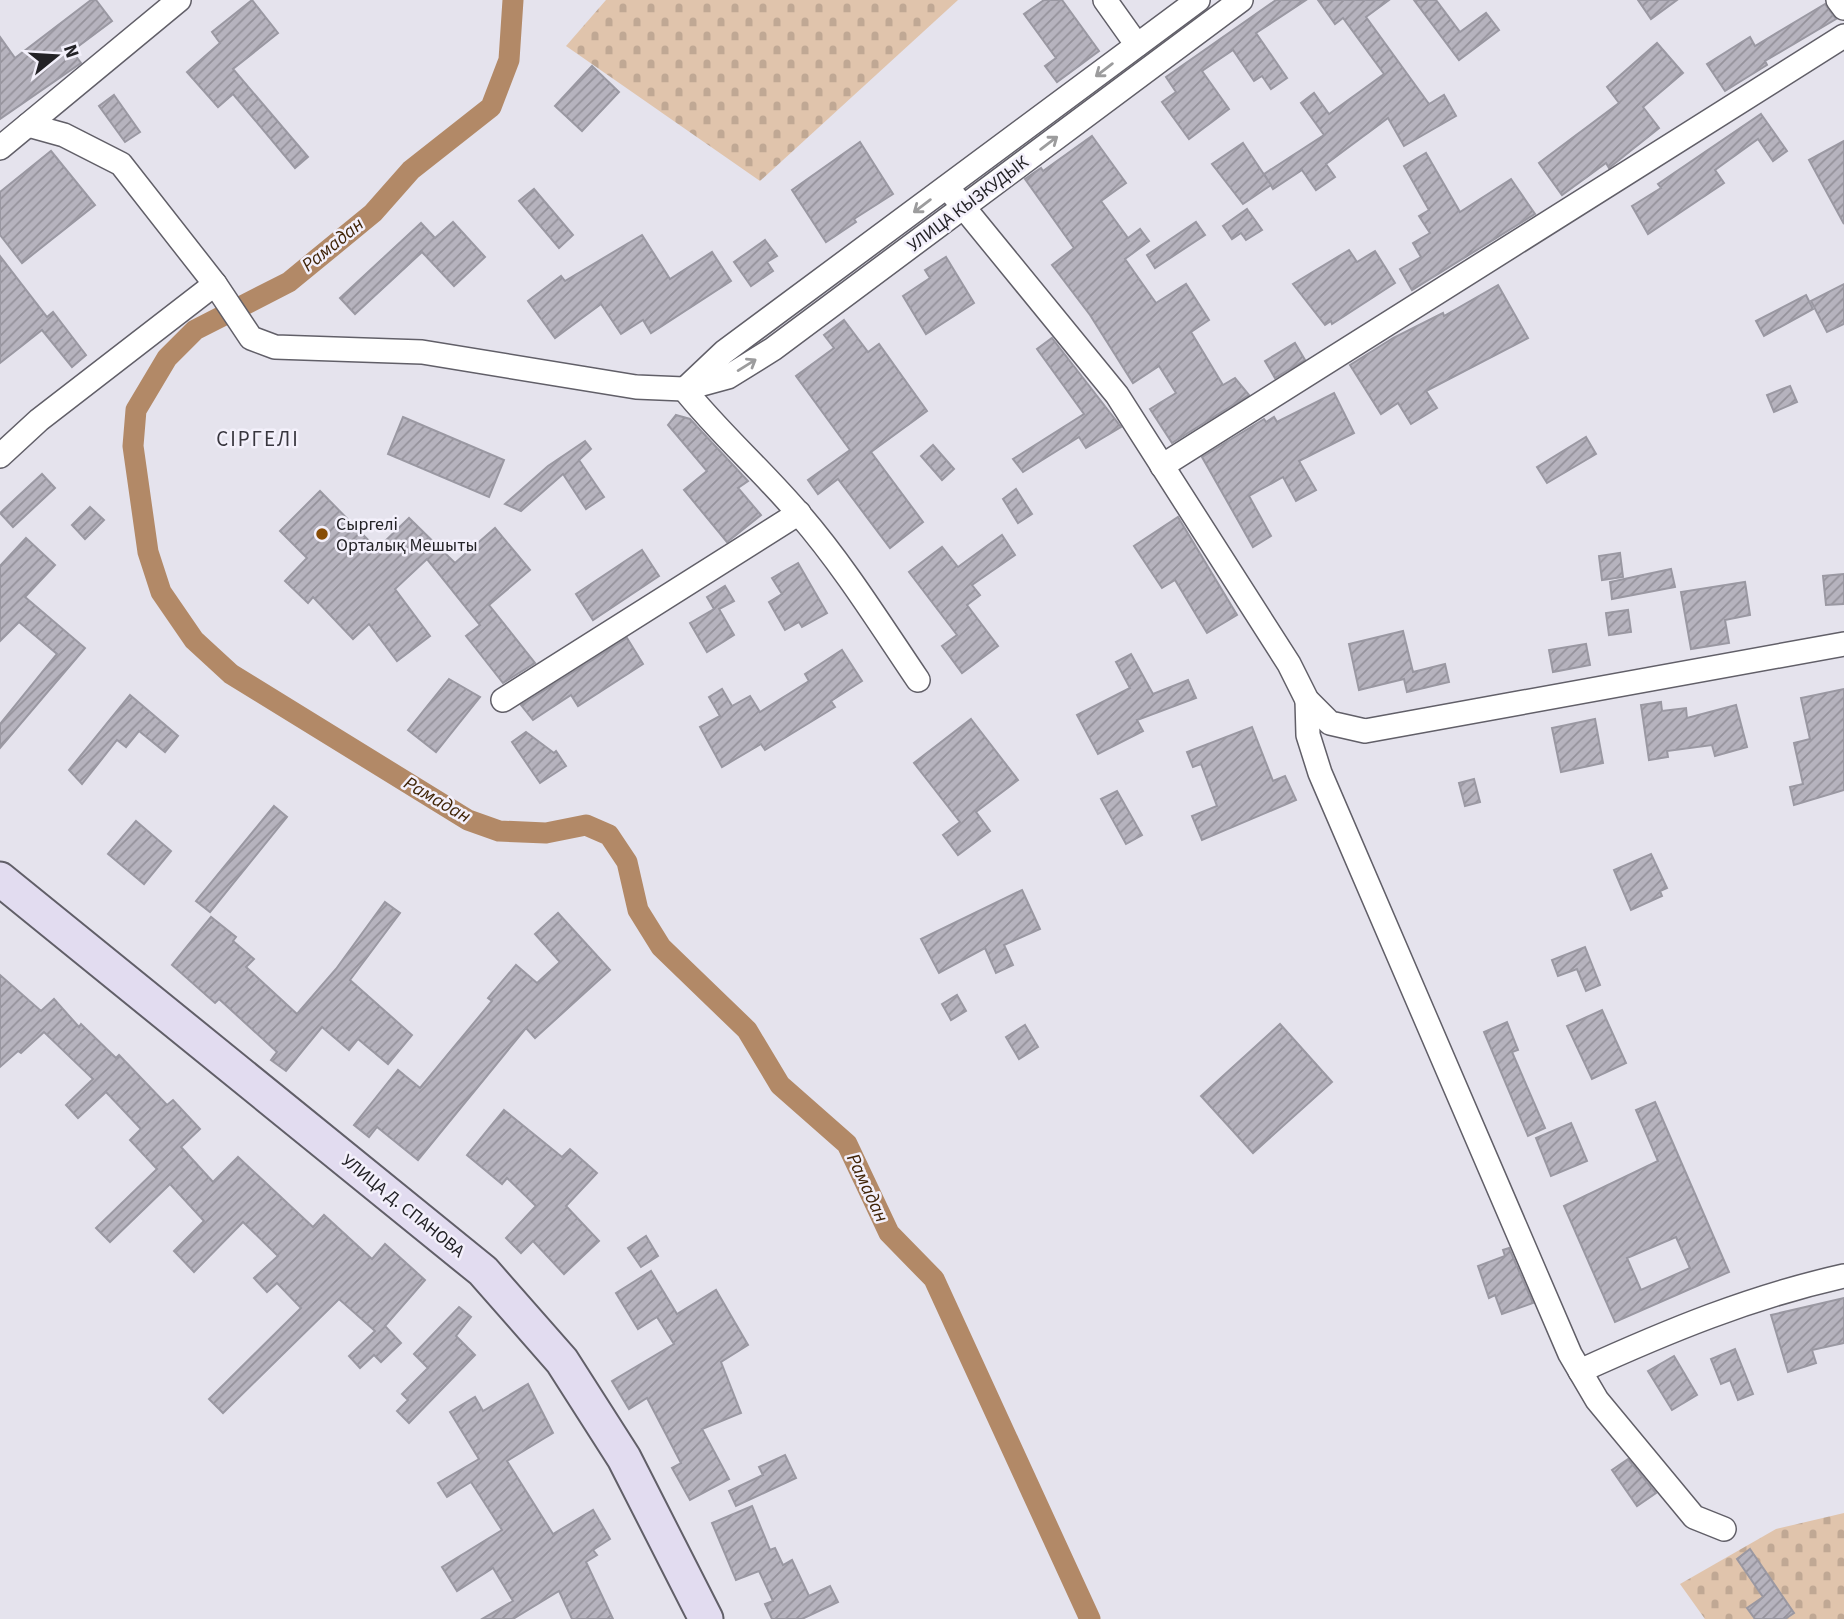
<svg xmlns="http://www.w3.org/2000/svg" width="1844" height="1619" font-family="'Source Sans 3',sans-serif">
	<defs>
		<pattern id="cemetery-stones" width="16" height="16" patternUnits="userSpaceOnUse" patternTransform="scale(1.75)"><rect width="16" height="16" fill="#e0c4ac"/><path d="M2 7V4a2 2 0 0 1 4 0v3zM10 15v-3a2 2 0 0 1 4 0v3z" fill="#c0a894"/></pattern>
		<pattern id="building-hatch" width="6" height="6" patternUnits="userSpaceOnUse" patternTransform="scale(1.75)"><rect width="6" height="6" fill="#b6b3be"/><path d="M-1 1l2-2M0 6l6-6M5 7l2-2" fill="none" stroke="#94919a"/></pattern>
	</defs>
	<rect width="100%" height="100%" fill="#e5e3ed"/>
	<g fill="url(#cemetery-stones)">
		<path d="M 606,0 L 958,0 L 760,181 L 566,46 Z"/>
		<path d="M 1844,1513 L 1844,1619 L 1705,1619 L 1680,1584 L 1776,1529 Z"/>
	</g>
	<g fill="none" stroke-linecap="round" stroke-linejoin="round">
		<path stroke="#b28967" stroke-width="21" d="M 513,0 L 509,60 L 491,107 L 411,170 L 373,213 L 289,282 L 195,330 L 167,358 L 136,410 L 133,446 L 148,552 L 161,592 L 194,640 L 231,674 L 468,820 L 499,831 L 546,833 L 586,825 L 609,835 L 627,862 L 638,910 L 661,947 L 747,1030 L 780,1085 L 847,1144 L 889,1233 L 934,1279 L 1090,1619"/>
	</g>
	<g fill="url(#building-hatch)" stroke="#9a98a2" stroke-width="2" fill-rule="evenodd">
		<path d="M 91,0 L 96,0 L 112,21 L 72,51 L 81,63 L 0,119 L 0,37 L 15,58 Z"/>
		<path d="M 252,0 L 278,33 L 233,69 L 308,157 L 295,168 L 233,94 L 218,107 L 187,72 L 220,43 L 212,32 Z"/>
		<path d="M 1044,0 L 1062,0 L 1099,51 L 1057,82 L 1045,66 L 1056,58 L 1024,14 Z"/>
		<path d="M 1276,0 L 1306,0 L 1256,33 L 1287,78 L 1271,89 L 1262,76 L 1254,81 L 1233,50 L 1202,71 L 1229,109 L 1189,139 L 1162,102 L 1176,92 L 1166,77 Z"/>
		<path d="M 1318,0 L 1389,0 L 1366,17 L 1429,104 L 1444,95 L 1456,116 L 1404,146 L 1388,118 L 1326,164 L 1335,177 L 1316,190 L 1302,170 L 1273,189 L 1264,174 L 1324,135 L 1301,103 L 1314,93 L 1329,114 L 1384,74 L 1343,18 L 1335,24 Z"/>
		<path d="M 1414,0 L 1436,0 L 1460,32 L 1486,13 L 1499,30 L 1459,60 Z"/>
		<path d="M 1638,0 L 1677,0 L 1651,19 Z"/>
		<path d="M 1825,4 L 1836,19 L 1765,61 L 1767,65 L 1725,91 L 1707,64 L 1750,37 L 1755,46 Z"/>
		<path d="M 1657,43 L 1683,73 L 1643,107 L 1659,128 L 1609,168 L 1606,163 L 1562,195 L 1539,163 L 1619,103 L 1607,87 Z"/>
		<path d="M 592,66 L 619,92 L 582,131 L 555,106 Z"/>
		<path d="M 114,95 L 140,132 L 125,142 L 99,106 Z"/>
		<path d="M 1761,114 L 1787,151 L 1773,161 L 1758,139 L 1715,170 L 1724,183 L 1648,234 L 1632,206 L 1661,188 L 1658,184 Z"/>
		<path d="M 1092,136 L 1126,183 L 1101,201 L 1128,238 L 1140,229 L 1149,241 L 1125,259 L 1156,303 L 1186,284 L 1209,320 L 1191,332 L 1223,385 L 1235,378 L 1249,395 L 1172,443 L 1150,409 L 1176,393 L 1159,366 L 1133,383 L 1090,315 L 1052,265 L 1074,248 L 1025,179 L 1041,168 L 1043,171 Z"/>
		<path d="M 1844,141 L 1844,224 L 1809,160 Z"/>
		<path d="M 860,142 L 893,194 L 854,219 L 856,222 L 826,242 L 792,190 Z"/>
		<path d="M 1243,143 L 1271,185 L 1243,204 L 1212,164 Z"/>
		<path d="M 51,151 L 95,205 L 22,263 L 0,235 L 0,192 Z"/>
		<path d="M 1426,153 L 1460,212 L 1511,179 L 1535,214 L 1412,290 L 1400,269 L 1421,257 L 1413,243 L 1430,233 L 1419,216 L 1429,210 L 1404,166 Z"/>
		<path d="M 534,189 L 573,235 L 559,248 L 519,201 Z"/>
		<path d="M 1247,209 L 1262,230 L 1246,240 L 1241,233 L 1232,239 L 1223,226 Z"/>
		<path d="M 453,222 L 485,257 L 454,286 L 422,252 L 355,314 L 340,298 L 421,223 L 435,238 Z"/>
		<path d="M 1196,222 L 1205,235 L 1155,268 L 1147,255 Z"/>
		<path d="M 642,235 L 670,279 L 712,252 L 731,281 L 651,333 L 643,320 L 621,334 L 601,304 L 555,338 L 528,301 L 561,276 L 565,281 Z"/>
		<path d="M 765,240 L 777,256 L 767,262 L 773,271 L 751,286 L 734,262 Z"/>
		<path d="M 1349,250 L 1357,262 L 1375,251 L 1395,283 L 1332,324 L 1331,321 L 1325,325 L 1293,284 Z"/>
		<path d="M 0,256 L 47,317 L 53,312 L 86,355 L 72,367 L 42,330 L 0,363 Z"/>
		<path d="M 946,257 L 974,303 L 926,334 L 903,296 L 930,278 L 925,270 Z"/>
		<path d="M 1844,284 L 1844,324 L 1827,332 L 1811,301 Z"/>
		<path d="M 1498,285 L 1528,338 L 1426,391 L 1437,408 L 1411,424 L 1398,403 L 1381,414 L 1350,365 L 1393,338 L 1443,313 L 1444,316 Z"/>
		<path d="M 1806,295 L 1813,309 L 1764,336 L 1756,321 Z"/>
		<path d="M 844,320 L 868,352 L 879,344 L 927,411 L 871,452 L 923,522 L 890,548 L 838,479 L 818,494 L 808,480 L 850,450 L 796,376 L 834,348 L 824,335 Z"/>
		<path d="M 1052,338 L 1121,427 L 1086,448 L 1079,437 L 1023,472 L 1013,459 L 1084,414 L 1037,349 Z"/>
		<path d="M 1295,343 L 1305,360 L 1275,378 L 1265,361 Z"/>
		<path d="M 1790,386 L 1797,402 L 1774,412 L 1767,395 Z"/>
		<path d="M 1334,393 L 1354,433 L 1299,461 L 1316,490 L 1296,501 L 1283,477 L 1249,496 L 1271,536 L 1253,547 L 1202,457 L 1264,419 L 1266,422 L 1274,417 L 1277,422 Z"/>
		<path d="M 676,415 L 690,419 L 748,481 L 738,488 L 761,515 L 727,542 L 684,490 L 707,471 L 668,425 Z"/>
		<path d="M 403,417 L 504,460 L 489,497 L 388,454 Z"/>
		<path d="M 1586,437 L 1596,454 L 1547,483 L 1537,467 Z"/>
		<path d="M 585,441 L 591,449 L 579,460 L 604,497 L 586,509 L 563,474 L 521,511 L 505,504 L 548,466 Z"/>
		<path d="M 933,445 L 954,469 L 942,480 L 921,456 Z"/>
		<path d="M 42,474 L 55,488 L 13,527 L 0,513 Z"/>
		<path d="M 1016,489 L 1032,514 L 1018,523 L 1003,499 Z"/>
		<path d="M 320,491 L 377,549 L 409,518 L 455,563 L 495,528 L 530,570 L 489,605 L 535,663 L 503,683 L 466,636 L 480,625 L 427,559 L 395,589 L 430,636 L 397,661 L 369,624 L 353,639 L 313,597 L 308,603 L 285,581 L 307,558 L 280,531 Z"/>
		<path d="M 90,507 L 104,520 L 85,539 L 72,525 Z"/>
		<path d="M 1178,517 L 1237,615 L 1207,633 L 1175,580 L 1162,588 L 1134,546 Z"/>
		<path d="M 1002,535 L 1015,555 L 972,585 L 980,595 L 967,605 L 998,646 L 962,673 L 942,646 L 957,635 L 909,572 L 942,547 L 958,567 Z"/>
		<path d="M 26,538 L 55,565 L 25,597 L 85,648 L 0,748 L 0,724 L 57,654 L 19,622 L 0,641 L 0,566 Z"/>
		<path d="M 642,550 L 659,576 L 593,620 L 576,594 Z"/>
		<path d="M 1620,553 L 1623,577 L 1602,580 L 1599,556 Z"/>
		<path d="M 798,563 L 827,613 L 802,627 L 799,622 L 785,630 L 769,602 L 782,594 L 772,578 Z"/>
		<path d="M 1671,569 L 1675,587 L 1612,599 L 1610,582 Z"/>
		<path d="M 1844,574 L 1844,604 L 1826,605 L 1823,576 Z"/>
		<path d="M 1745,582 L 1750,615 L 1725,620 L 1729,643 L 1691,649 L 1681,592 Z"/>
		<path d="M 725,586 L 734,601 L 719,609 L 734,635 L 707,652 L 690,623 L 714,609 L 707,597 Z"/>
		<path d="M 1628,610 L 1631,632 L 1609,635 L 1606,613 Z"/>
		<path d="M 1403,631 L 1413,672 L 1445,664 L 1449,682 L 1407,692 L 1404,679 L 1359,690 L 1349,644 Z"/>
		<path d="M 627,638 L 643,664 L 578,706 L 571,695 L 533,720 L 521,705 Z"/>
		<path d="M 1586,644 L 1590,665 L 1553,672 L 1549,650 Z"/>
		<path d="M 842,650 L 862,681 L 831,701 L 835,707 L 765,750 L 761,744 L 722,767 L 700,727 L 720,716 L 709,697 L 722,689 L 732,706 L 750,696 L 760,712 L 809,681 L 805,674 Z"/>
		<path d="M 1131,654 L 1153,694 L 1188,680 L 1196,698 L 1137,720 L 1143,731 L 1098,754 L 1077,715 L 1130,688 L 1116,662 Z"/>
		<path d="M 449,679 L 480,697 L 436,752 L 408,730 Z"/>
		<path d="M 1844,689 L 1844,790 L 1794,805 L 1790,787 L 1803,784 L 1794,743 L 1810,739 L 1801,698 Z"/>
		<path d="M 130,695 L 178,736 L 165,752 L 139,731 L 126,747 L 117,740 L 82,784 L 69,770 Z"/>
		<path d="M 1661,702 L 1662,711 L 1686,708 L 1687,718 L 1736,705 L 1747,747 L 1715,756 L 1712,745 L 1667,751 L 1668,757 L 1649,760 L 1641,705 Z"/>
		<path d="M 971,719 L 1018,780 L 976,812 L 990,831 L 958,855 L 943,835 L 960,822 L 914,763 Z"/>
		<path d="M 1595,719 L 1603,763 L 1561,772 L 1552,728 Z"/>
		<path d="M 1252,727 L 1273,781 L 1285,776 L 1296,800 L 1202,840 L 1192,816 L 1217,806 L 1201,764 L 1193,767 L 1187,752 Z"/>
		<path d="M 526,732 L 554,753 L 556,751 L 566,766 L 540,783 L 512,742 Z"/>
		<path d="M 1474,779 L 1480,802 L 1465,806 L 1459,783 Z"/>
		<path d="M 1117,791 L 1142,835 L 1126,844 L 1101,799 Z"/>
		<path d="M 274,806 L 287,817 L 210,912 L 196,901 Z"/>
		<path d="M 136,821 L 171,851 L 144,884 L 108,854 Z"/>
		<path d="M 1651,854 L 1667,888 L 1660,891 L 1662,896 L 1631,910 L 1614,870 Z"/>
		<path d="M 1022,890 L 1040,929 L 1004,945 L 1013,965 L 996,973 L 985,948 L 939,973 L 921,939 Z"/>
		<path d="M 385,902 L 400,913 L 350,980 L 412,1035 L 388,1064 L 358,1039 L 349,1050 L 322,1027 L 286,1071 L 271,1060 L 277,1052 L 219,999 L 215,1003 L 172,965 L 211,917 L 236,937 L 233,941 L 254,959 L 246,967 L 297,1014 L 336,969 Z"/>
		<path d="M 558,913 L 610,970 L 535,1038 L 526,1028 L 418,1160 L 377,1127 L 369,1137 L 354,1125 L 398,1070 L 420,1088 L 492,1001 L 488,998 L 516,965 L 537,983 L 560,962 L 535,934 Z"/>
		<path d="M 1585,947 L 1600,985 L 1586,991 L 1577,969 L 1558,976 L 1552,960 Z"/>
		<path d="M 0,975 L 41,1011 L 54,999 L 79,1027 L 81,1024 L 116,1058 L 119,1055 L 167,1105 L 173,1100 L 200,1129 L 181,1147 L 213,1182 L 238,1157 L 313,1227 L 324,1215 L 372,1259 L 385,1244 L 425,1280 L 385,1326 L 401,1343 L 381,1362 L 374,1355 L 360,1368 L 349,1356 L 375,1331 L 339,1299 L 223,1413 L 209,1399 L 301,1308 L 277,1283 L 267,1292 L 254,1278 L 278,1256 L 243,1222 L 194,1272 L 174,1251 L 204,1221 L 170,1184 L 110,1242 L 96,1228 L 157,1169 L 130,1140 L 141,1129 L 106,1092 L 78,1118 L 66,1105 L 93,1079 L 44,1032 L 21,1053 L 18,1051 L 0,1067 Z"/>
		<path d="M 957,995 L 966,1011 L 951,1020 L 942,1004 Z"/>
		<path d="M 1602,1010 L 1626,1063 L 1592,1079 L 1567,1026 Z"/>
		<path d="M 1507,1022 L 1518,1050 L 1512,1052 L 1545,1128 L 1528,1136 L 1484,1032 Z"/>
		<path d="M 1280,1024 L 1332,1082 L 1253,1153 L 1201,1096 Z"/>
		<path d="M 1025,1025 L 1038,1047 L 1019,1059 L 1006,1037 Z"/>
		<path d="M 1655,1102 L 1729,1272 L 1615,1322 L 1564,1206 L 1658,1161 L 1636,1110 ZM 1676,1237 L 1690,1268 L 1641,1290 L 1627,1258 Z"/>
		<path d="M 504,1110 L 562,1157 L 570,1149 L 597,1173 L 566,1206 L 599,1241 L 564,1274 L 533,1241 L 521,1253 L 506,1238 L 536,1206 L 507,1178 L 502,1184 L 467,1155 Z"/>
		<path d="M 1571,1123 L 1587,1161 L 1551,1176 L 1536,1138 Z"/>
		<path d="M 646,1236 L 658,1256 L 641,1267 L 628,1248 Z"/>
		<path d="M 1509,1248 L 1533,1303 L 1502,1314 L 1495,1295 L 1489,1298 L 1478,1266 L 1505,1256 L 1503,1250 Z"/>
		<path d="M 651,1271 L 677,1314 L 716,1290 L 748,1345 L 721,1362 L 741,1413 L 702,1429 L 729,1479 L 690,1500 L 672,1468 L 681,1463 L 647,1398 L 629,1409 L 612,1381 L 674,1344 L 657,1317 L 638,1329 L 616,1293 Z"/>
		<path d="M 1844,1298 L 1844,1343 L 1812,1350 L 1816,1363 L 1788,1372 L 1771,1315 Z"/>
		<path d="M 459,1307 L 471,1317 L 456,1336 L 475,1355 L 409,1423 L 397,1411 L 408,1400 L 402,1394 L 428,1368 L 414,1354 Z"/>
		<path d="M 1735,1349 L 1753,1394 L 1738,1400 L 1730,1380 L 1721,1384 L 1711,1359 Z"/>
		<path d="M 1674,1356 L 1697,1395 L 1672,1410 L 1648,1371 Z"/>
		<path d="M 528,1384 L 553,1433 L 507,1461 L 553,1534 L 593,1510 L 610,1539 L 593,1550 L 597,1555 L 586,1562 L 613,1619 L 572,1619 L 559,1591 L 513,1619 L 482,1619 L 513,1601 L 493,1568 L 457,1591 L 442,1567 L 502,1530 L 471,1482 L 447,1497 L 438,1483 L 479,1459 L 450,1412 L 475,1397 L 483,1411 Z"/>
		<path d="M 785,1455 L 796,1478 L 736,1506 L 729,1491 L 763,1475 L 759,1467 Z"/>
		<path d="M 1628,1459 L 1656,1493 L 1637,1506 L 1612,1470 Z"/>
		<path d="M 752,1506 L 770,1550 L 775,1548 L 783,1565 L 792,1560 L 809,1596 L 830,1586 L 838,1602 L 802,1619 L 772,1619 L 765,1604 L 773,1601 L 759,1571 L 736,1580 L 712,1523 Z"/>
		<path d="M 1750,1549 L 1794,1613 L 1785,1619 L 1755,1619 L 1747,1608 L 1763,1597 L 1737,1559 Z"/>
	</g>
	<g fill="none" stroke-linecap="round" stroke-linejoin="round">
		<defs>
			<g id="street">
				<path d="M 1105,0 L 1137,45"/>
				<path d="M 1838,0 L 1844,8"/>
				<path d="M 28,125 L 64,135 L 121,164 L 215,284 L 251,338 L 275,347 L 422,352 L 636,387 L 684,389 L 728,377 L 773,349 L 1241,0"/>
				<path d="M 0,148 L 179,0"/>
				<path d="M 947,187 L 1117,395 L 1289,664 L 1307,700 L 1330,723 L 1365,731 L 1844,644"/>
				<path d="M 687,387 L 724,352 L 1198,0"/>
				<path d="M 684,389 C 720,434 763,471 800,515 C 844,566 880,624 918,680"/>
				<path d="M 0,456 L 39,420 L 215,284"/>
				<path d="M 1162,466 L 1844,36"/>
				<path d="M 503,700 L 799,513"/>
				<path d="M 1307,700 L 1308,735 L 1320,773 L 1570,1354 L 1597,1400 L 1694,1517 L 1724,1529"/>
				<path d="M 1580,1371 C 1668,1331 1750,1297 1844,1276"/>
			</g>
			<path id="secondary" d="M 0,879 L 483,1271 L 562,1361 L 624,1458 L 706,1619"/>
		</defs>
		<use href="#street" stroke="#615f68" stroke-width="26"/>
		<use href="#secondary" stroke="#615f68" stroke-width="37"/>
		<use href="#street" stroke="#fff" stroke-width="23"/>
		<use href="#secondary" stroke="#e2dcf0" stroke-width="33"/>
	</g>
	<defs><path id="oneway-shaft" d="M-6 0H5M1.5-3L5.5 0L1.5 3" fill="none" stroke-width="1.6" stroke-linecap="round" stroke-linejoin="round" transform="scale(1.75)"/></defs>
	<g stroke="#9c9c9d">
		<use href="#oneway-shaft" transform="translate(1104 70) rotate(143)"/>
		<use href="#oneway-shaft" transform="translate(1049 143) rotate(-37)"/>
		<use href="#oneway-shaft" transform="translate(922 206) rotate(143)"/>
		<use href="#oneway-shaft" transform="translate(747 365) rotate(-32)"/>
	</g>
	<circle fill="#884d06" stroke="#f3f0fb" stroke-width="2.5" cx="322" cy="534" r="7"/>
	<g text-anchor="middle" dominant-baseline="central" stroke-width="5" stroke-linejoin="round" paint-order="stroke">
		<g font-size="18" fill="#232226" stroke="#f3f0fb">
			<text transform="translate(968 204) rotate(-37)">УЛИЦА КЫЗКУДЫК</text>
			<text transform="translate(403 1206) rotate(39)">УЛИЦА Д. СПАНОВА</text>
		</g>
		<g font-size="18" fill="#232226" stroke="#f3f0fb" text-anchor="start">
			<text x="336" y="524">Сыргелі<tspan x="336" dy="21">Орталық Мешыты</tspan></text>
		</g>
		<g font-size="19" font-style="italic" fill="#402407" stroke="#f3f0fb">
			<text transform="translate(333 245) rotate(-39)">Рамадан</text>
			<text transform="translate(437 800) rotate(30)">Рамадан</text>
			<text transform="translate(867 1188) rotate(65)">Рамадан</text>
		</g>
		<g font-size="21" letter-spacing="2" fill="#38363e" stroke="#f3f0fb">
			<text x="258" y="439">СІРГЕЛІ</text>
		</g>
	</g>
	<g transform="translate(56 56) rotate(72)" stroke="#f3f0fb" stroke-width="5" paint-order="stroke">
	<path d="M0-5L12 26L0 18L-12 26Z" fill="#232226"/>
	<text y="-10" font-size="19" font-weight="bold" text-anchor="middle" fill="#232226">N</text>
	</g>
</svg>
